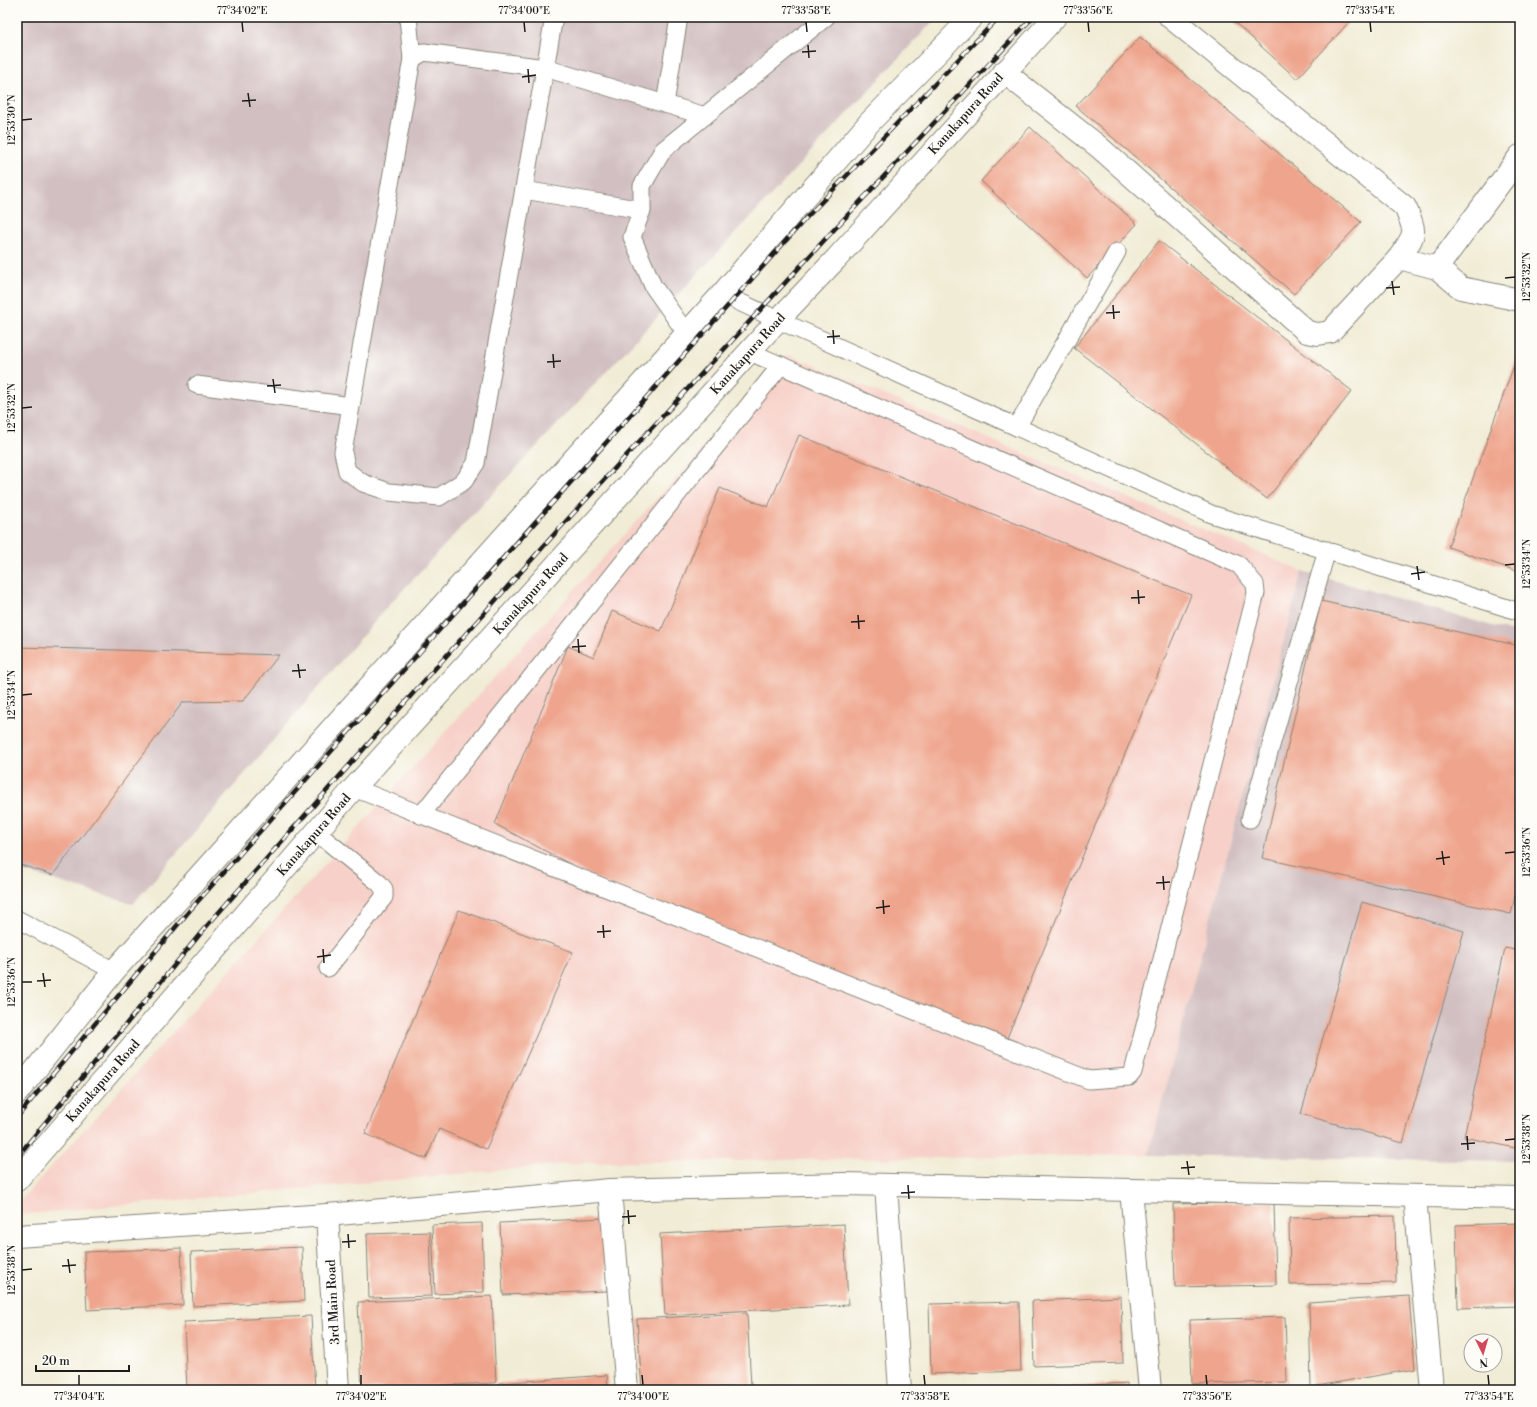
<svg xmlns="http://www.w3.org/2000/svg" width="1537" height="1407" font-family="'Libre Bodoni',serif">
	<rect width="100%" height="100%" fill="#fdfcf7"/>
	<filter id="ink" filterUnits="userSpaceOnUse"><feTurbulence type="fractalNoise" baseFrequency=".025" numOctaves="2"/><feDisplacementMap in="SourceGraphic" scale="8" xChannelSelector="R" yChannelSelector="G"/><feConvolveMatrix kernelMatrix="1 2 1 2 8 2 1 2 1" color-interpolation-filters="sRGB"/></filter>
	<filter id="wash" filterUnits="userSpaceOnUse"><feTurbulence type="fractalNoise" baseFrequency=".012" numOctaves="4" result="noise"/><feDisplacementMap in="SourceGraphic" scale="16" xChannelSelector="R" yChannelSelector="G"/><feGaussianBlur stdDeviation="0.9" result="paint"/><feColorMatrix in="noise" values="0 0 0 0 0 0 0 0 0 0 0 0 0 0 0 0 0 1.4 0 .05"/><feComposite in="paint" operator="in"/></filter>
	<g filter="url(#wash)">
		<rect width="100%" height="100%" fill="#f1ecd5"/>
		<path fill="#f7d1c9" d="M 788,354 L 1302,571 L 1148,1155 L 579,1163 L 17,1215 L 17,1204 Z"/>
		<g fill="#d2bfc1">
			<path d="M 17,17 L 937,17 L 388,606 L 133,904 L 17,869 Z"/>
			<path d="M 1302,571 L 1520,634 L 1520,1161 L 1148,1155 Z"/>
		</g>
		<g id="blocks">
			<g fill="#efa58d">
				<path d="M 1229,17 L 1346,17 L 1350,21 L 1297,79 Z"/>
				<path d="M 1140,37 L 1361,222 L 1294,294 L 1076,106 Z"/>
				<path d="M 1030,127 L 1137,224 L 1087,278 L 981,181 Z"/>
				<path d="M 1159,241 L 1352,391 L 1267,499 L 1074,348 Z"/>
				<path d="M 1520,349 L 1520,570 L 1519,572 L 1448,547 Z"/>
				<path d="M 799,435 L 1191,595 L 1004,1045 L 598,879 L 495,824 L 568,646 L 594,657 L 612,611 L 661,631 L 720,488 L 768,507 Z"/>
				<path d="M 1321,601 L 1520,646 L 1520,874 L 1511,914 L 1262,858 Z"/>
				<path d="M 17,647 L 279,655 L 243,701 L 183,702 L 53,875 L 17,864 Z"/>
				<path d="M 1362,902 L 1464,931 L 1403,1143 L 1301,1114 Z"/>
				<path d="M 459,910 L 573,952 L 486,1149 L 439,1129 L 426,1159 L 365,1134 Z"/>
				<path d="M 1505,948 L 1520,951 L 1520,1149 L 1464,1137 Z"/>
				<path d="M 1274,1202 L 1276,1285 L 1175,1287 L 1173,1204 Z"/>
				<path d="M 1395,1216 L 1396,1283 L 1290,1285 L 1289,1218 Z"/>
				<path d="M 604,1218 L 607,1291 L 503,1295 L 500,1223 Z"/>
				<path d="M 482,1223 L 484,1292 L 435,1294 L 432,1225 Z"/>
				<path d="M 1520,1223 L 1520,1306 L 1458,1308 L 1456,1225 Z"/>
				<path d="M 844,1224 L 848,1305 L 665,1315 L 660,1234 Z"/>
				<path d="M 430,1232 L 432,1296 L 369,1298 L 367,1234 Z"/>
				<path d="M 302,1247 L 304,1301 L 193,1306 L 191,1252 Z"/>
				<path d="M 181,1248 L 183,1305 L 87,1310 L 84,1252 Z"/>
				<path d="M 492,1296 L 496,1383 L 362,1389 L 358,1302 Z"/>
				<path d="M 1409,1296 L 1415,1369 L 1311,1387 L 1309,1303 Z"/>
				<path d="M 1121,1297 L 1123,1363 L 1034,1366 L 1032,1301 Z"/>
				<path d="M 1019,1302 L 1021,1371 L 931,1374 L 929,1304 Z"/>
				<path d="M 747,1313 L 751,1386 L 678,1390 L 642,1390 L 637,1319 Z"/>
				<path d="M 311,1316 L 315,1390 L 187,1390 L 184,1322 Z"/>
				<path d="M 1285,1317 L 1287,1382 L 1192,1384 L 1190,1320 Z"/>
				<path d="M 607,1375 L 608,1390 L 499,1390 L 499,1383 Z"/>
				<path d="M 1127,1383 L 1127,1390 L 1036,1390 L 1036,1388 Z"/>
			</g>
		</g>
	</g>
	<g filter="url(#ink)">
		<use href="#blocks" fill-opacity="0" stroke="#868478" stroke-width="1"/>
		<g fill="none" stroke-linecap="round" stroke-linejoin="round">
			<defs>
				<g id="service">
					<path d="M 408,17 L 412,59 L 343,452 L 347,471 L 363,483 L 389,492 L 439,497 L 464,481 L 476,463 L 554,17"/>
					<path d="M 412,59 L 424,52 L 545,68 L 705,116"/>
					<path d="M 665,104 L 679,17"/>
					<path d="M 524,190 L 642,210"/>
					<path d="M 722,294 L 778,320 L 1211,514 L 1520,612"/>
					<path d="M 686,333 L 653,286 L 632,237 L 642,210 L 642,186 L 663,150 L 826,17"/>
					<path d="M 197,385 L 351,406"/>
					<path d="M 1017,427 L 1117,252"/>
					<path d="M 354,788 L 1089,1080 L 1129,1077 L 1133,1072 L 1256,593 L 1255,584 L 1239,565 L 750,352"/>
					<path d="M 421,815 L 781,365"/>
					<path d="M 1250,819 L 1327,550"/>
					<path d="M 316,832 L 379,883 L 384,889 L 384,897 L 328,968"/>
					<path d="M 17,919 L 114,971"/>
				</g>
				<g id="minor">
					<path d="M 1170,17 L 1405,207 C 1418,236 1415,233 1399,258"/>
					<path d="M 1004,72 L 1099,147 L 1307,332 L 1318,334 L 1330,332 L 1399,258 L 1437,268 L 1461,288 L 1520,300"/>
					<path d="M 1437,268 L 1520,156"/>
					<path d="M 886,1185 L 900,1390"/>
					<path d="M 610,1190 L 627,1390"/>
					<path d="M 1131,1190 L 1150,1390"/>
					<path d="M 1415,1196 L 1432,1390"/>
					<path d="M 327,1215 L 338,1390"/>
					<path d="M 17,1236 L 327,1215 L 610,1190 L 844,1184 L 1520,1198"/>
				</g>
				<g id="trunk">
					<path d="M 17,1093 L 114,971 L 722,294 L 869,123 L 972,17"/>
					<path d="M 17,1180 L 354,788 L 778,320 L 836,259 L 1055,17"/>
				</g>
			</defs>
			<use href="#service" stroke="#868478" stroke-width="19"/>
			<use href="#minor" stroke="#868478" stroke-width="24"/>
			<use href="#trunk" stroke="#868478" stroke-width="24"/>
			<use href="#service" stroke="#fff" stroke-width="17"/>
			<use href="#minor" stroke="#fff" stroke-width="22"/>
			<use href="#trunk" stroke="#fff" stroke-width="22"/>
			<defs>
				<g id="rail">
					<path d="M 17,1117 L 190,910 L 806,218 L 999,17"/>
					<path d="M 17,1157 L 205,928 L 558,530 L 829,235 L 1033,17"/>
				</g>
			</defs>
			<use href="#rail" stroke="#1c1c1c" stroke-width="4.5"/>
			<use href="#rail" stroke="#fdfcf7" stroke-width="3" stroke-dasharray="9" stroke-linecap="butt"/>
		</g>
	</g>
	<path fill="none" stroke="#1c1c1c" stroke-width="1.5" d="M 242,22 L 243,32M 524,22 L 525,32M 806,22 L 807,32M 1088,22 L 1089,32M 1370,22 L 1371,32M 808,45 L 809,58M 802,52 L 816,51M 528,69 L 529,83M 522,77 L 536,75M 248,93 L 250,107M 242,101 L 256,100M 22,120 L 32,119M 1505,278 L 1515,277M 1392,281 L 1394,295M 1386,288 L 1400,287M 1113,305 L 1114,319M 1106,313 L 1120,312M 833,330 L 834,344M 827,337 L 840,336M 553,354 L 554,368M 547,362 L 561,361M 273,379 L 275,393M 267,386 L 281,385M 22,408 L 32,407M 1505,565 L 1515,564M 1417,566 L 1419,580M 1411,574 L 1425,572M 1138,590 L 1139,604M 1131,598 L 1145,597M 858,615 L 859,629M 851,622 L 865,621M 578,639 L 579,653M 572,647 L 586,646M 298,664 L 300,678M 292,671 L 306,670M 22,695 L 32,694M 1442,851 L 1444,865M 1505,853 L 1515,852M 1436,859 L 1450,857M 1163,876 L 1164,890M 1156,883 L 1170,882M 883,900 L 884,914M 876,908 L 890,906M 603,925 L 604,938M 597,932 L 611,931M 323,949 L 324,963M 317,957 L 331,955M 43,973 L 45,987M 37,981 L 51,980M 22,982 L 32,982M 1467,1136 L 1468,1150M 1505,1140 L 1515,1139M 1461,1144 L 1475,1143M 1187,1161 L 1189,1175M 1181,1168 L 1195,1167M 908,1185 L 909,1199M 901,1193 L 915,1192M 628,1210 L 629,1224M 622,1217 L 636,1216M 348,1234 L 349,1248M 342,1242 L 356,1241M 68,1259 L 70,1273M 62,1266 L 76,1265M 22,1270 L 32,1269M 79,1375 L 79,1385M 361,1375 L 361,1385M 642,1375 L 643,1385M 924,1375 L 925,1385M 1206,1375 L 1207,1385M 1488,1375 L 1489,1385"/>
	<g text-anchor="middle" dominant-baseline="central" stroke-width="4" stroke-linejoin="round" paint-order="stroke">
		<g font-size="13" fill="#1c1c1c" stroke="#fdfcf7">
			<text transform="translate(966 114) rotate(-48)">Kanakapura Road</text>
			<text transform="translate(748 354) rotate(-48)">Kanakapura Road</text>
			<text transform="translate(531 594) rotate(-48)">Kanakapura Road</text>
			<text transform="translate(314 835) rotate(-49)">Kanakapura Road</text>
			<text transform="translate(103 1081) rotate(-49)">Kanakapura Road</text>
			<text transform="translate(333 1302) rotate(-93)">3rd Main Road</text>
		</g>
	</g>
	<rect width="1537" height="1407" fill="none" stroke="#fdfcf7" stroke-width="44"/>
	<g transform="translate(1483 1353) rotate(175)"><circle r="19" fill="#fdfcf7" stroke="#a3a29f"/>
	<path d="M0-3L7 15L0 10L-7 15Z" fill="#d1495b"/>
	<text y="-6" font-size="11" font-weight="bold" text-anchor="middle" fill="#1c1c1c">N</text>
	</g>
	<path d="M36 1365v6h93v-6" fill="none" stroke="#1c1c1c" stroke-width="2"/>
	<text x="42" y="1365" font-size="12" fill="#1c1c1c" stroke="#fdfcf7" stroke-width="3" paint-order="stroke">20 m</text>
	<rect x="22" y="22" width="1493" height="1363" fill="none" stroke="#1c1c1c" stroke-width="1.5"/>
	<g font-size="10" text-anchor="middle" fill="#1c1c1c">
		<text x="242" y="14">77°34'02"E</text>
		<text x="524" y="14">77°34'00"E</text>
		<text x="806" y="14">77°33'58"E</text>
		<text x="1088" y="14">77°33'56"E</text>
		<text x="1370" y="14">77°33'54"E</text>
		<text transform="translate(11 120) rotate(-90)" y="4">12°53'30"N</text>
		<text transform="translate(1526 277) rotate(-90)" y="4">12°53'32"N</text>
		<text transform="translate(11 408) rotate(-90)" y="4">12°53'32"N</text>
		<text transform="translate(1526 564) rotate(-90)" y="4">12°53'34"N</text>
		<text transform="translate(11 695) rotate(-90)" y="4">12°53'34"N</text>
		<text transform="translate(1526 852) rotate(-90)" y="4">12°53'36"N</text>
		<text transform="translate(11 982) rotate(-90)" y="4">12°53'36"N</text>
		<text transform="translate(1526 1139) rotate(-90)" y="4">12°53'38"N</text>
		<text transform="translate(11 1270) rotate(-90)" y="4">12°53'38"N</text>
		<text x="79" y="1400">77°34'04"E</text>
		<text x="361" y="1400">77°34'02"E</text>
		<text x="643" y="1400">77°34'00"E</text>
		<text x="925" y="1400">77°33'58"E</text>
		<text x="1207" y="1400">77°33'56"E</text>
		<text x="1489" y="1400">77°33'54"E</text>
	</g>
</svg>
